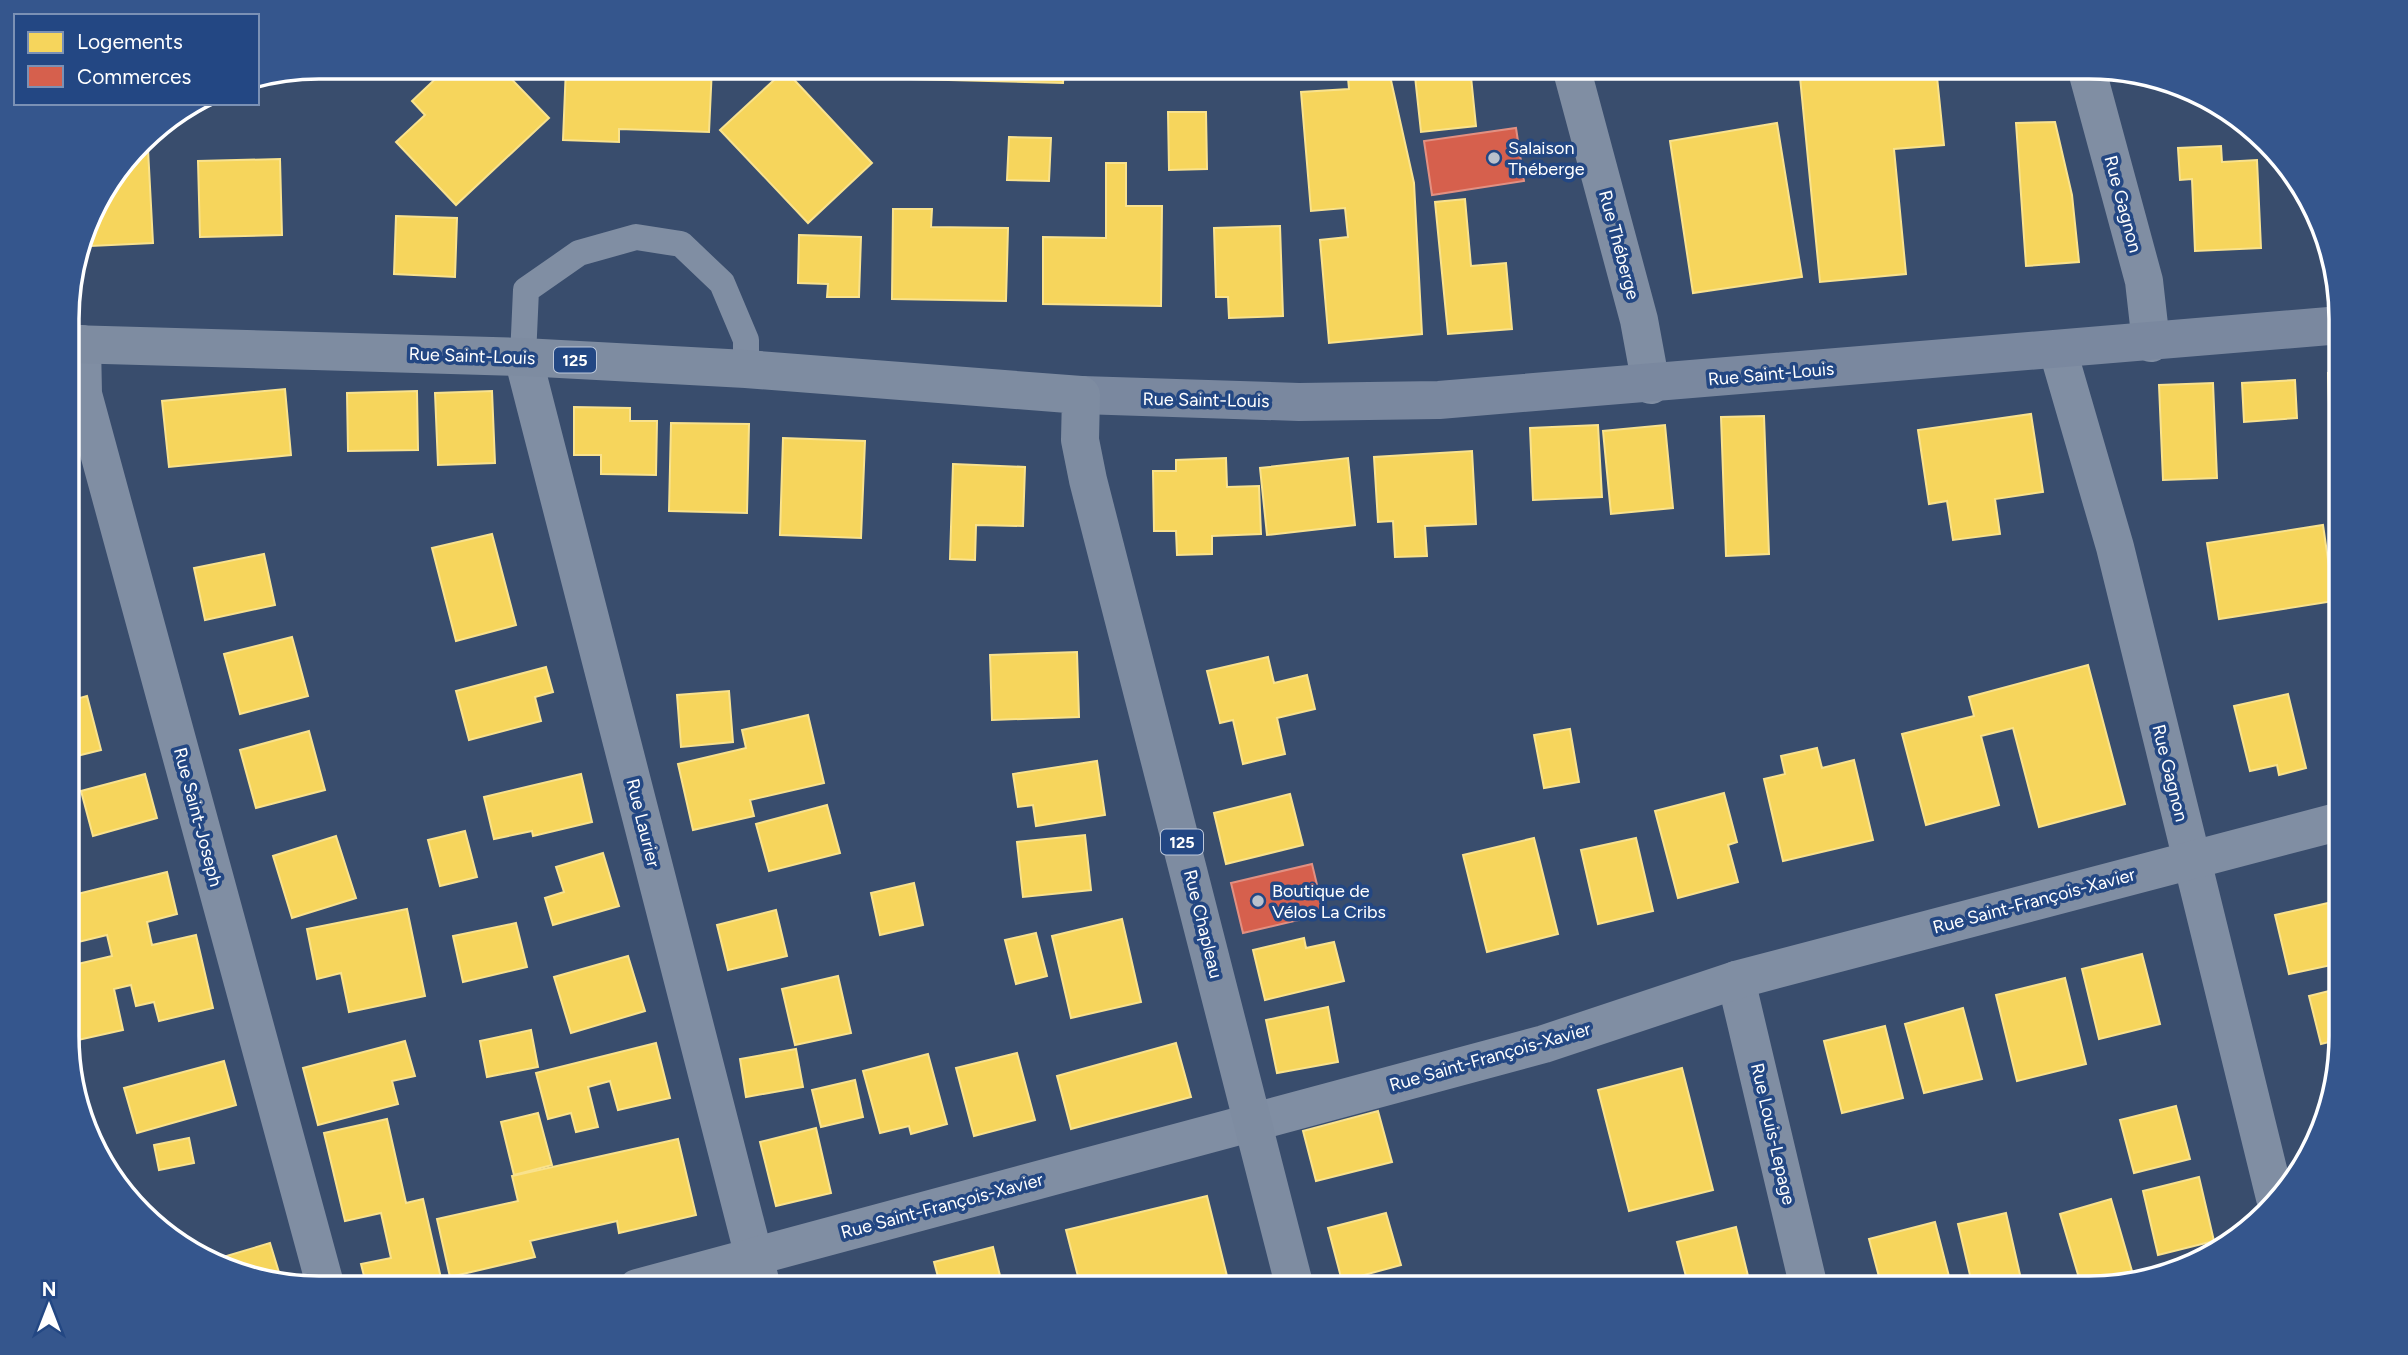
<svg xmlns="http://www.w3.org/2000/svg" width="2408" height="1355" font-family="Figtree,sans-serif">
	<rect width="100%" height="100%" fill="#394d6d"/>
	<g fill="#f6d55c" stroke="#f9e28d" stroke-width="2">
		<path d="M 448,67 L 457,67 L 466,75 L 475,67 L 500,67 L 549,118 L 456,205 L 396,142 L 425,115 L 412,101 Z"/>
		<path d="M 566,67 L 712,67 L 709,132 L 619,129 L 619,142 L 563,140 Z"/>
		<path d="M 910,67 L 1064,67 L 1063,83 L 910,79 Z"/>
		<path d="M 1347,67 L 1388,67 L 1414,183 L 1422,334 L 1329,343 L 1320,240 L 1348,237 L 1345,208 L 1311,211 L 1301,92 L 1349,89 Z"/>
		<path d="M 1414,67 L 1470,67 L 1476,126 L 1421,132 Z"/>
		<path d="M 1799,67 L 1936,67 L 1944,145 L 1894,149 L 1906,274 L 1820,282 Z"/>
		<path d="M 785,70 L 872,163 L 808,223 L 720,130 Z"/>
		<path d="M 1168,112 L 1206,112 L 1207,169 L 1169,170 Z"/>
		<path d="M 2055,122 L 2072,195 L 2079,262 L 2026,266 L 2016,123 Z"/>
		<path d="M 1777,123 L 1802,277 L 1693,293 L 1670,141 Z"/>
		<path d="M 1009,137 L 1051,138 L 1049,181 L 1007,180 Z"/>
		<path d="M 2221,146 L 2222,162 L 2257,160 L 2261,248 L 2195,251 L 2192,179 L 2180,180 L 2178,148 Z"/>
		<path d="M 148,149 L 153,243 L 91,246 L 89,219 L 93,207 L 136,150 Z"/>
		<path d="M 280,159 L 282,235 L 200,237 L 198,161 Z"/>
		<path d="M 1106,163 L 1126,163 L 1126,206 L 1162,206 L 1161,306 L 1043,304 L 1043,237 L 1106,238 Z"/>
		<path d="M 1465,199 L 1471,266 L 1506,263 L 1512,329 L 1448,334 L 1435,202 Z"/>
		<path d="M 893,209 L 932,209 L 931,227 L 1008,228 L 1006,301 L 892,299 Z"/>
		<path d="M 396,216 L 457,218 L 455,277 L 394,274 Z"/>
		<path d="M 1280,226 L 1283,316 L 1229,318 L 1228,297 L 1216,297 L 1214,228 Z"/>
		<path d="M 799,235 L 861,237 L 859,297 L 827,297 L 828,284 L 798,283 Z"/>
		<path d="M 2341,372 L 2341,435 L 2330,436 L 2328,373 Z"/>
		<path d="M 2295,380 L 2297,418 L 2244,422 L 2242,383 Z"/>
		<path d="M 2213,383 L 2217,478 L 2163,480 L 2159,385 Z"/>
		<path d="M 285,389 L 291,455 L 169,467 L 162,401 Z"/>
		<path d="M 417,391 L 418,450 L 348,451 L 347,393 Z"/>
		<path d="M 492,391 L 495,463 L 438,465 L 435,393 Z"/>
		<path d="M 574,407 L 630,408 L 630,421 L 657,421 L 656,475 L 601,474 L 601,455 L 574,455 Z"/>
		<path d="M 2031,414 L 2043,492 L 1995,499 L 2000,534 L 1953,540 L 1947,501 L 1929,504 L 1918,430 Z"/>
		<path d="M 1764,416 L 1769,554 L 1726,556 L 1721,417 Z"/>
		<path d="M 671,423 L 749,424 L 747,513 L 669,511 Z"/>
		<path d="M 1598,425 L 1602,497 L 1533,500 L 1530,428 Z"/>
		<path d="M 1665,425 L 1673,508 L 1611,514 L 1603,431 Z"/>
		<path d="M 783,438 L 865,441 L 861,538 L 780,535 Z"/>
		<path d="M 1472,451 L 1476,524 L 1425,526 L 1427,556 L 1395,557 L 1393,521 L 1378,522 L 1374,457 Z"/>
		<path d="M 1226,458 L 1227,487 L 1259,486 L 1261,534 L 1212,536 L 1212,554 L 1177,555 L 1176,531 L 1154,531 L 1153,471 L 1176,471 L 1176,460 Z"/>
		<path d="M 1348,458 L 1355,525 L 1267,535 L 1260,468 Z"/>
		<path d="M 953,464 L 1025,467 L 1023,526 L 976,525 L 975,560 L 950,559 Z"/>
		<path d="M 2323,525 L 2334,601 L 2219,619 L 2207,543 Z"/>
		<path d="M 492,534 L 516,625 L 456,641 L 432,548 Z"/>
		<path d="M 264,554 L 275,605 L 205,620 L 194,568 Z"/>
		<path d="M 292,637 L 308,696 L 240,714 L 224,654 Z"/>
		<path d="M 1077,652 L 1079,717 L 992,720 L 990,655 Z"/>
		<path d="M 1268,657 L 1274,683 L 1307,675 L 1315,709 L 1277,718 L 1285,754 L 1243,764 L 1233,720 L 1220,723 L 1207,671 Z"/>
		<path d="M 2088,665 L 2125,804 L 2039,827 L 2013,728 L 1981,736 L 1999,805 L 1926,825 L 1902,734 L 1974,716 L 1969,697 Z"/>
		<path d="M 546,667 L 553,692 L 535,697 L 541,721 L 469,740 L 456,691 Z"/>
		<path d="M 729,691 L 733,742 L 681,747 L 677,695 Z"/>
		<path d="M 2288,694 L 2306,768 L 2279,775 L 2277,765 L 2250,771 L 2234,706 Z"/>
		<path d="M 87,696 L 101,750 L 69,758 L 69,701 Z"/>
		<path d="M 808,715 L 824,783 L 750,800 L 754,816 L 693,830 L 678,764 L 746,748 L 742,730 Z"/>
		<path d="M 1570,729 L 1579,782 L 1544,788 L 1534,735 Z"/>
		<path d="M 309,731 L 325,790 L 256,808 L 240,750 Z"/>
		<path d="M 1817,748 L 1822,768 L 1854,760 L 1873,840 L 1783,861 L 1764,779 L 1785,774 L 1781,756 Z"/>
		<path d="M 1097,761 L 1105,815 L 1036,826 L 1033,805 L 1018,807 L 1013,774 Z"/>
		<path d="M 145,774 L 157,818 L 93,836 L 81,791 Z"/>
		<path d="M 581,774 L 592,822 L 533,836 L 532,831 L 494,839 L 484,797 Z"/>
		<path d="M 1724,793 L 1737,842 L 1728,845 L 1738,882 L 1678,898 L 1655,811 Z"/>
		<path d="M 1290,794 L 1303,845 L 1226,864 L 1214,813 Z"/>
		<path d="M 827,805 L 840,853 L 769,871 L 756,824 Z"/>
		<path d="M 465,831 L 477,877 L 440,886 L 428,840 Z"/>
		<path d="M 1085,835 L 1091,890 L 1023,897 L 1017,842 Z"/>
		<path d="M 336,836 L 356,898 L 292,918 L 273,856 Z"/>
		<path d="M 1534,838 L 1558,934 L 1487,952 L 1463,855 Z"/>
		<path d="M 1636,838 L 1653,911 L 1598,924 L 1581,850 Z"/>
		<path d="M 603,853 L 619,906 L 553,925 L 545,898 L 564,892 L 556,867 Z"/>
		<path d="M 167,872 L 177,914 L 147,922 L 152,945 L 196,935 L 213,1008 L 159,1021 L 154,1002 L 136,1006 L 131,985 L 114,989 L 123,1030 L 69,1042 L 69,992 L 75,990 L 69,966 L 112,956 L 107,935 L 70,944 L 69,896 Z"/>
		<path d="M 914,883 L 923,925 L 880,935 L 871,893 Z"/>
		<path d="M 2341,900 L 2341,963 L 2289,974 L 2275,915 Z"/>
		<path d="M 407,909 L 425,996 L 349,1012 L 341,973 L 317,979 L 307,929 Z"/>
		<path d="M 776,910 L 787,956 L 728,970 L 717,925 Z"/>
		<path d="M 1122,919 L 1141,1002 L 1071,1018 L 1052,936 Z"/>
		<path d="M 516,923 L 527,967 L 463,982 L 453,936 Z"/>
		<path d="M 1036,933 L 1047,976 L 1016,984 L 1005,940 Z"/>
		<path d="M 1304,938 L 1306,948 L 1334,942 L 1344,981 L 1265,1000 L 1253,950 Z"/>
		<path d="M 2142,954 L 2160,1024 L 2099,1039 L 2082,969 Z"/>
		<path d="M 628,956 L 645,1011 L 571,1033 L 554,977 Z"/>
		<path d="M 838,976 L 851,1033 L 795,1045 L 782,989 Z"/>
		<path d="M 2065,978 L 2086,1064 L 2017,1081 L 1996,995 Z"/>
		<path d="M 2341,988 L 2341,1039 L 2321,1044 L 2309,996 Z"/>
		<path d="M 1328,1007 L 1338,1062 L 1277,1073 L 1266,1020 Z"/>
		<path d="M 1963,1008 L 1982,1079 L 1924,1093 L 1905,1024 Z"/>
		<path d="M 1885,1026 L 1903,1098 L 1842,1113 L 1824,1041 Z"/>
		<path d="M 531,1030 L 538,1067 L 487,1077 L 480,1041 Z"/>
		<path d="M 405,1041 L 415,1076 L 392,1081 L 398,1104 L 318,1125 L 303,1068 Z"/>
		<path d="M 656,1043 L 670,1098 L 618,1110 L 610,1081 L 588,1087 L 598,1127 L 576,1132 L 571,1113 L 548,1119 L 536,1073 Z"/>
		<path d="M 1176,1043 L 1191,1097 L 1071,1129 L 1057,1076 Z"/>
		<path d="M 796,1049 L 803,1087 L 746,1097 L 740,1059 Z"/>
		<path d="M 1017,1053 L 1035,1120 L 974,1136 L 956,1068 Z"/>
		<path d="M 928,1054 L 947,1124 L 911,1134 L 909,1126 L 880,1133 L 863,1071 Z"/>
		<path d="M 224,1061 L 236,1105 L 137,1133 L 124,1088 Z"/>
		<path d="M 1682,1068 L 1713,1190 L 1629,1211 L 1598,1090 Z"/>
		<path d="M 855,1080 L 863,1117 L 821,1127 L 812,1090 Z"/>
		<path d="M 2176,1106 L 2190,1159 L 2134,1173 L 2120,1120 Z"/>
		<path d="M 1378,1111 L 1392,1162 L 1316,1181 L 1303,1131 Z"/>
		<path d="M 538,1113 L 552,1165 L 514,1175 L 501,1122 Z"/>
		<path d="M 387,1119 L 406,1203 L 423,1199 L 443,1287 L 367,1288 L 361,1264 L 391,1258 L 381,1213 L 345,1221 L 324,1133 Z"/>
		<path d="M 816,1128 L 831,1193 L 776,1206 L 760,1142 Z"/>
		<path d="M 189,1138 L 194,1163 L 159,1170 L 154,1145 Z"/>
		<path d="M 678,1139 L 696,1215 L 619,1233 L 617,1221 L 530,1241 L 535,1257 L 450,1277 L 437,1219 L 518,1201 L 512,1176 Z"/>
		<path d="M 2199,1177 L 2214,1241 L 2158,1255 L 2143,1191 Z"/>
		<path d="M 1207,1196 L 1230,1288 L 1081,1288 L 1066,1230 Z"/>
		<path d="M 2111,1199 L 2134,1278 L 2101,1288 L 2082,1288 L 2060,1214 Z"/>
		<path d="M 1386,1213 L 1401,1265 L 1342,1281 L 1328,1228 Z"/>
		<path d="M 2006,1213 L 2023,1288 L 1973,1288 L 1958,1224 Z"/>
		<path d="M 1935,1222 L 1952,1288 L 1882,1288 L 1869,1239 Z"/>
		<path d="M 1736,1227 L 1751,1288 L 1689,1288 L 1677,1242 Z"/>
		<path d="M 270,1243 L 281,1279 L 213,1260 Z"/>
		<path d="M 993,1247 L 1003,1288 L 941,1288 L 934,1262 Z"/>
	</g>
	<g fill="#d6604d" stroke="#e29082" stroke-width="2">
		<path d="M 1516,128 L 1524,181 L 1432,195 L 1424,141 Z"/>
		<path d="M 1312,864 L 1324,914 L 1243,933 L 1231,883 Z"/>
	</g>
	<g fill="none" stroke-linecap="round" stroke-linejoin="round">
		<path stroke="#808ea3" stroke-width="26" d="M 523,357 L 526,290 L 579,253 L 636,237 L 681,244 L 722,283 L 746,340 L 746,369"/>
		<g stroke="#808ea3" stroke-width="38">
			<path d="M 1571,67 L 1639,320 L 1651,385"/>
			<path d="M 2086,67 L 2144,281 L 2151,343"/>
			<path d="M 82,344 L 83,394 L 326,1288"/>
			<path d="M 2058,351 L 2115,547 L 2275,1198"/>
			<path d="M 523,357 L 762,1288"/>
			<path d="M 1736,980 L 1809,1288"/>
			<path d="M 637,1288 L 1544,1044 L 1736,980 L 2341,821"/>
		</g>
		<path stroke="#7a889f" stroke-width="38" d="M 1081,395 L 1299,402 L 1439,400 L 2341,325"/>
		<path stroke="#7e8ca1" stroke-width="38" d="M 69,344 L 523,357 L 746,369 L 1081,395 L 1080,440 L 1088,480 L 1295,1288"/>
	</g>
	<g fill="#bac1cc" stroke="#234783" stroke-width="2.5">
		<circle cx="1494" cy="158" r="7"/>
		<circle cx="1258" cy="901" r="7"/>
	</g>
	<g text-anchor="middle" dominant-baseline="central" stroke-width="7" stroke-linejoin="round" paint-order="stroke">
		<g fill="#234783" stroke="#bdc8da" stroke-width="2">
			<rect x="554" y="347.5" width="42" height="25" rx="5"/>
			<rect x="1161" y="829.5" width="42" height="25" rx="5"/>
		</g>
		<g font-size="16" font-weight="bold" fill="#fff">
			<text x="575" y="360">125</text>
			<text x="1182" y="842">125</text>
		</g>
		<g font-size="18" fill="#fff" stroke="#234783" text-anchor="start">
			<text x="1508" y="148">Salaison<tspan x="1508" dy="21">Théberge</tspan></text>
			<text x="1272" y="891">Boutique de<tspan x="1272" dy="21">Vélos La Cribs</tspan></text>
		</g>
		<g font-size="18" fill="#fff" stroke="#234783">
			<text transform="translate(2123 204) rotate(75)">Rue Gagnon</text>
			<text transform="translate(1619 245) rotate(75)">Rue Théberge</text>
			<text transform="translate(472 356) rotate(2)">Rue Saint-Louis</text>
			<text transform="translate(1771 374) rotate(-5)">Rue Saint-Louis</text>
			<text transform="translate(1206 400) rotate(1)">Rue Saint-Louis</text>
			<text transform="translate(2170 773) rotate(76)">Rue Gagnon</text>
			<text transform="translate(198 817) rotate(75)">Rue Saint-Joseph</text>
			<text transform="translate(643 823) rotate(76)">Rue Laurier</text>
			<text transform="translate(2034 901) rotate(-15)">Rue Saint-François-Xavier</text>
			<text transform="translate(1203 924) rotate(76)">Rue Chapleau</text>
			<text transform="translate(1490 1057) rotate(-16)">Rue Saint-François-Xavier</text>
			<text transform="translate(1773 1134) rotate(77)">Rue Louis-Lepage</text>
			<text transform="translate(942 1206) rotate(-15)">Rue Saint-François-Xavier</text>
		</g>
	</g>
	<path d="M0 0H2408V1355H0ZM319 79H2089A240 240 0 0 1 2329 319V1036A240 240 0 0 1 2089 1276H319A240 240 0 0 1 79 1036V319A240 240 0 0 1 319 79Z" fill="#35568d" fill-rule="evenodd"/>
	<path fill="none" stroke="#fff" stroke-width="3.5" d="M319 79H2089A240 240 0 0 1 2329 319V1036A240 240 0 0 1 2089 1276H319A240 240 0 0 1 79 1036V319A240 240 0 0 1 319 79Z"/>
	<rect x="14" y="14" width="245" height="91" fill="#234783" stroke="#7b91b5" stroke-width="2"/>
	<rect x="28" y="32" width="35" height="21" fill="#f6d55c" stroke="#7b91b5" stroke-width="2"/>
	<text x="77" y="49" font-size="21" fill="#ffffff">Logements</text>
	<rect x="28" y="66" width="35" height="21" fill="#d6604d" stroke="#7b91b5" stroke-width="2"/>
	<text x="77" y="84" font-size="21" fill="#ffffff">Commerces</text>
	<g transform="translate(49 1306)" stroke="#234783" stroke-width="5" paint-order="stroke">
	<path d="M0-5L12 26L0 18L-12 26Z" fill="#ffffff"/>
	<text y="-10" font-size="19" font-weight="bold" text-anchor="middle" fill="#ffffff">N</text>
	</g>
</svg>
